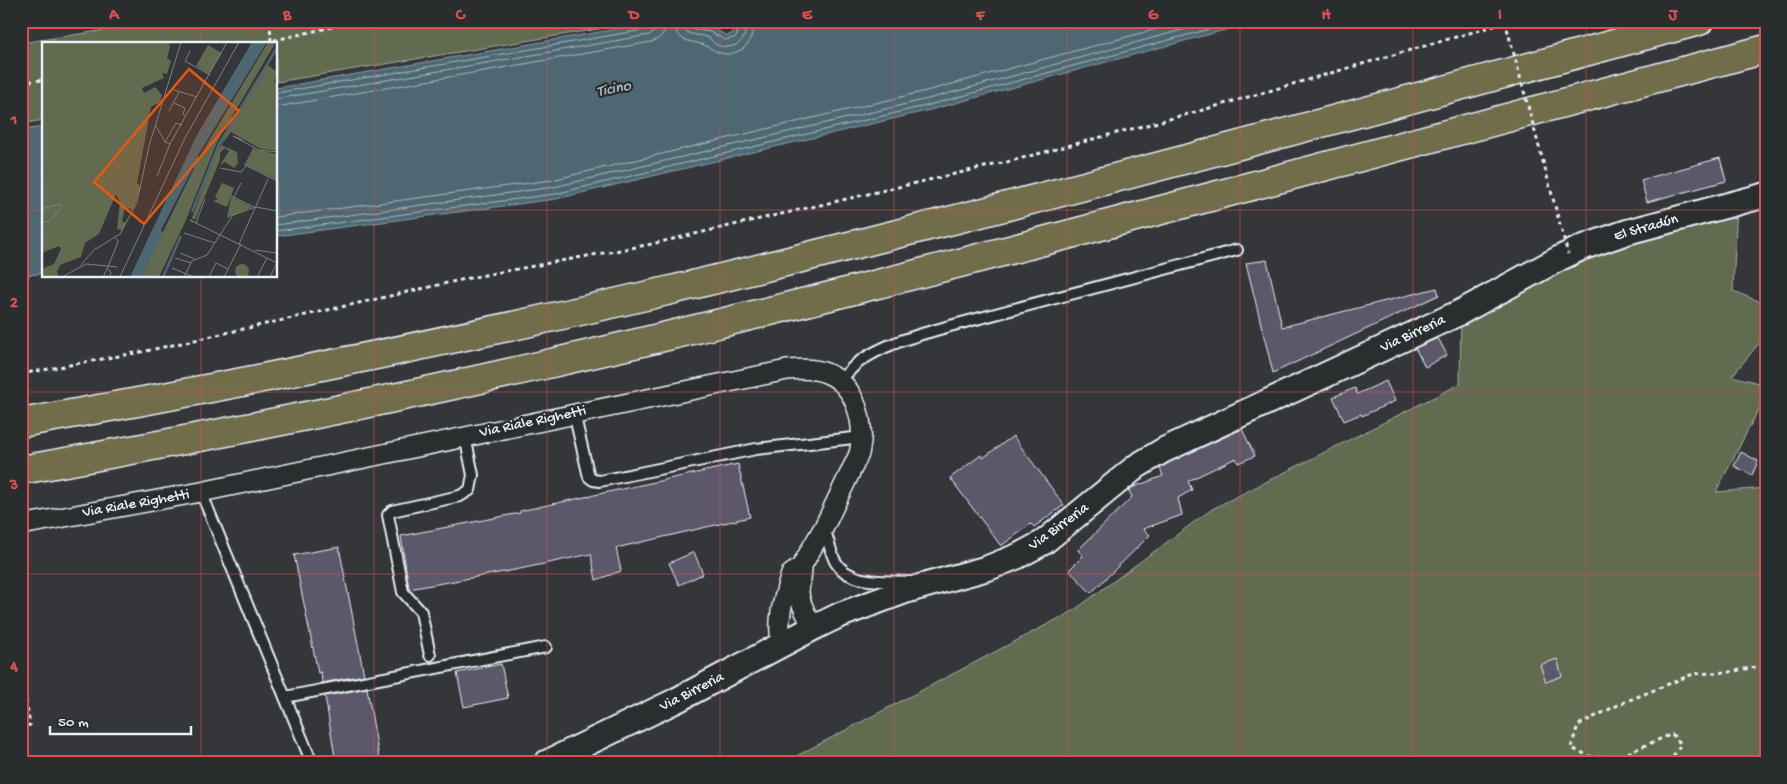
<svg xmlns="http://www.w3.org/2000/svg" width="1787" height="784" font-family="'Gochi Hand',sans-serif">
	<rect width="100%" height="100%" fill="#34363a"/>
	<filter id="ink" filterUnits="userSpaceOnUse"><feTurbulence type="fractalNoise" baseFrequency=".02" numOctaves="2"/><feDisplacementMap in="SourceGraphic" scale="10" xChannelSelector="R" yChannelSelector="G"/><feConvolveMatrix kernelMatrix="1 2 1 2 8 2 1 2 1" color-interpolation-filters="sRGB"/></filter>
	<g filter="url(#ink)">
		<g fill="#626a50" stroke="#a5aea4">
			<path d="M 165,21 L 647,21 L 276,82 L 276,44 L 44,44 L 44,120 L 21,124 L 21,43 Z"/>
			<path d="M 1737,203 L 1733,291 L 1766,304 L 1766,335 L 1732,376 L 1766,385 L 1766,395 L 1716,492 L 1766,488 L 1766,763 L 783,763 L 1073,611 L 1212,509 L 1460,384 L 1461,312 L 1530,273 Z"/>
		</g>
		<g fill="#4d6772" stroke="#8b9ea8">
			<path d="M 663,21 L 681,21 L 711,27 L 727,36 L 733,33 L 734,21 L 1258,21 L 930,110 L 556,199 L 276,236 L 276,88 Z"/>
			<path d="M 44,127 L 44,273 L 21,276 L 21,130 Z"/>
		</g>
		<g fill="none" stroke-linecap="round" stroke-linejoin="round">
			<g stroke="#aabac2" stroke-width="1">
				<path d="M 674,21 C 675,43 689,40 704,45 C 710,47 714,52 721,53 C 726,55 731,54 736,52 C 751,47 752,36 753,21"/>
				<path d="M 681,21 C 683,38 698,33 709,38 C 712,40 713,42 715,44 C 724,49 739,48 744,37 C 746,33 745,26 745,21"/>
				<path d="M 688,21 L 688,25 L 691,28 L 710,32 L 725,40 L 734,38 L 737,36 L 739,21"/>
				<path d="M 276,93 L 648,29 L 652,26 L 653,21"/>
				<path d="M 276,99 L 649,35 L 657,30 L 659,21"/>
				<path d="M 276,107 L 651,42 C 661,39 666,32 667,21"/>
				<path d="M 276,217 L 552,180 L 926,91 L 1186,21"/>
				<path d="M 276,225 L 554,187 L 928,99 L 1215,21"/>
				<path d="M 276,231 L 555,194 L 929,105 L 1239,21"/>
			</g>
		</g>
		<g fill="#5b596b" stroke="#e8f1f8">
			<path d="M 1720,158 L 1726,181 L 1647,202 L 1641,180 Z"/>
			<path d="M 1267,260 L 1282,327 L 1437,288 L 1439,295 L 1273,373 L 1246,263 Z"/>
			<path d="M 1438,338 L 1447,355 L 1425,367 L 1415,348 Z"/>
			<path d="M 1386,381 L 1395,401 L 1362,416 L 1361,414 L 1344,421 L 1333,397 L 1355,388 L 1357,394 Z"/>
			<path d="M 1242,429 L 1255,456 L 1238,463 L 1236,458 L 1188,481 L 1192,490 L 1178,498 L 1182,515 L 1143,529 L 1150,535 L 1091,593 L 1069,570 L 1083,556 L 1078,550 L 1132,497 L 1129,491 L 1131,488 L 1163,476 L 1160,468 L 1170,462 Z"/>
			<path d="M 1013,436 L 1064,505 L 1034,527 L 1031,524 L 1001,546 L 950,478 L 981,455 L 983,458 Z"/>
			<path d="M 1741,452 L 1758,461 L 1752,475 L 1734,466 Z"/>
			<path d="M 738,464 L 750,517 L 616,548 L 621,571 L 596,580 L 591,554 L 515,570 L 409,589 L 401,536 L 520,513 L 520,511 Z"/>
			<path d="M 339,547 L 364,675 L 322,683 L 321,672 L 318,673 L 294,555 Z"/>
			<path d="M 694,552 L 703,574 L 679,585 L 669,563 Z"/>
			<path d="M 1557,659 L 1562,676 L 1546,682 L 1540,665 Z"/>
			<path d="M 501,664 L 508,698 L 464,707 L 457,673 Z"/>
			<path d="M 367,688 L 380,763 L 336,763 L 325,696 Z"/>
		</g>
		<g fill="none" stroke-linecap="round" stroke-linejoin="round">
			<defs>
				<g id="service">
					<path d="M 839,381 C 846,375 852,367 859,362 C 885,343 919,335 950,326 L 1237,250"/>
					<path d="M 574,413 L 589,477 L 593,480 L 600,481 L 756,449 L 862,437"/>
					<path d="M 201,492 L 312,763"/>
					<path d="M 824,528 C 828,538 830,551 835,561 C 849,586 887,580 911,582"/>
					<path d="M 430,655 L 421,612 L 403,592 L 388,515 L 392,511 L 460,496 L 470,490 L 473,475 L 465,436"/>
					<path d="M 285,697 L 546,647"/>
				</g>
				<g id="minor">
					<path d="M 21,525 L 201,492 L 787,370 C 799,369 814,368 826,373 C 857,385 866,425 859,454 L 824,527 L 801,567 L 791,574 C 783,601 777,616 781,645"/>
					<path d="M 802,569 C 802,578 799,585 799,593 C 800,605 808,617 813,628"/>
				</g>
				<path id="tertiary" d="M 546,763 L 675,701 L 813,628 L 840,615 L 905,591 L 988,568 L 1018,556 L 1044,542 L 1137,466 L 1164,450 L 1418,332 L 1461,312 L 1560,258 L 1581,248 L 1627,232 L 1766,195"/>
				<g id="motorway">
					<path d="M 21,423 C 238,385 453,341 667,291 C 760,269 852,245 945,222 C 1197,158 1448,89 1699,21"/>
					<path d="M 21,470 C 196,439 370,405 543,365 C 763,315 981,258 1199,200 C 1388,150 1577,100 1766,49"/>
				</g>
			</defs>
			<use href="#service" stroke="#e8f1f8" stroke-width="14"/>
			<use href="#minor" stroke="#e8f1f8" stroke-width="22"/>
			<use href="#tertiary" stroke="#e8f1f8" stroke-width="28"/>
			<use href="#motorway" stroke="#e8f1f8" stroke-width="31"/>
			<g stroke="#e8f1f8" stroke-width="3" stroke-dasharray="4 4" stroke-linecap="butt">
				<path d="M 270,21 L 271,41"/>
				<path d="M 1492,21 L 1494,26"/>
				<path d="M 21,24 L 38,21"/>
				<path d="M 267,44 L 271,41 L 358,21"/>
				<path d="M 21,82 L 44,80"/>
				<path d="M 21,374 L 146,351 L 474,277 L 647,245 L 1011,161 L 1203,110 L 1511,21"/>
				<path d="M 21,669 L 30,725 L 21,727"/>
				<path d="M 1669,763 L 1681,744 L 1672,734 L 1625,754 L 1592,757 L 1571,748 L 1578,725 L 1620,704 L 1693,674 L 1730,672 L 1766,665"/>
			</g>
			<use href="#service" stroke="#2a2d2e" stroke-width="10"/>
			<use href="#minor" stroke="#2a2d2e" stroke-width="19"/>
			<use href="#tertiary" stroke="#2a2d2e" stroke-width="24"/>
			<use href="#motorway" stroke="#716d4b" stroke-width="28"/>
			<path stroke="#e8f1f8" stroke-width="3" stroke-dasharray="4 4" stroke-linecap="butt" d="M 1505,21 L 1568,254"/>
		</g>
	</g>
	<path fill="none" stroke="#da5052" stroke-width="1" stroke-opacity="0.55" d="M 201,21 L 201,44M 374,21 L 374,763M 547,21 L 547,763M 720,21 L 720,763M 894,21 L 894,763M 1067,21 L 1067,763M 1240,21 L 1240,763M 1413,21 L 1413,763M 1586,21 L 1586,763M 21,210 L 44,210M 276,210 L 1766,210M 201,276 L 201,763M 21,392 L 1766,392M 21,574 L 1766,574"/>
	<g text-anchor="middle" dominant-baseline="central" stroke-width="4.5" stroke-linejoin="round" paint-order="stroke">
		<g font-size="15" fill="#e8f1f8" stroke="#2a2d2e">
			<text transform="translate(1646 228) rotate(-16)">El Stradún</text>
			<text transform="translate(1413 334) rotate(-25)">Via Birreria</text>
			<text transform="translate(533 422) rotate(-12)">Via Riale Righetti</text>
			<text transform="translate(136 504) rotate(-10)">Via Riale Righetti</text>
			<text transform="translate(1059 527) rotate(-36)">Via Birreria</text>
			<text transform="translate(692 692) rotate(-27)">Via Birreria</text>
		</g>
		<g font-size="16" font-style="italic" fill="#aabac2" stroke="#2a2d2e">
			<text transform="translate(614 90) rotate(-11)">Ticino</text>
		</g>
	</g>
	<g transform="translate(42 42)">
		<rect width="235" height="235" fill="#34363a"/>
		<path d="M 0,0 L 127,0 L 128,5 L 125,16 L 129,19 L 125,32 L 120,31 L 122,36 L 100,46 L 102,51 L 113,45 L 120,53 L 118,60 L 109,65 L 95,141 L 99,145 L 91,168 L 83,165 L 80,179 L 84,181 L 80,188 L 75,187 L 78,160 L 74,152 L 57,192 L 43,201 L 39,215 L 18,223 L 15,230 L 17,235 L 0,235 L 0,227 L 12,222 L 19,207 L 17,204 L 0,211 ZM 226,0 L 234,0 L 175,100 L 144,178 L 117,235 L 99,235 L 158,114 ZM 166,3 L 180,11 L 167,32 L 154,24 ZM 226,23 L 235,30 L 232,40 L 235,41 L 235,109 L 219,107 L 189,90 L 179,103 L 195,110 L 196,121 L 192,126 L 183,120 L 178,123 L 187,109 L 183,106 L 178,111 L 178,118 L 153,178 L 150,176 L 172,116 L 186,88 ZM 212,107 L 235,112 L 235,138 L 204,123 ZM 180,141 L 192,146 L 185,165 L 171,159 L 176,157 L 173,155 ZM 189,155 L 210,165 L 185,176 ZM193 229a7 7 0 1 1 14 0a7 7 0 1 1-14 0Z" fill="#626a50"/>
		<path d="M 210,0 L 225,0 L 156,113 L 156,122 L 151,126 L 119,188 L 121,191 L 99,235 L 88,235 L 155,93 Z" fill="#4d6772"/>
		<path fill="none" stroke="#4d6772" stroke-width="2.5" d="M 150,170 L 177,102 L 235,6M 121,235 L 139,194"/>
		<path fill="none" stroke="#7c8186" stroke-width="1" d="M 148,9 L 143,19 L 168,33M 129,47 L 155,55M 132,61 L 143,66 L 141,72 L 144,75M 127,69 L 137,50M 114,84 L 123,100 L 128,102M 201,98 L 191,94 L 217,108 L 235,110M 123,100 L 134,81 L 140,83M 128,102 L 185,0M 212,106 L 203,123 L 235,139M 178,126 L 199,130 L 204,124M 115,134 L 128,102M 189,154 L 212,165M 192,155 L 199,141M 0,167 L 17,162 L 20,165 L 8,179 L 0,180M 151,180 L 148,178 L 235,221 L 228,235M 154,181 L 163,157M 142,191 L 173,201M 197,202 L 226,137M 213,208 L 235,211M 138,211 L 153,217M 133,216 L 149,221M 39,223 L 52,208 L 78,192 L 95,160 L 107,104 L 139,0M 130,226 L 152,235M 65,227 L 76,200 L 74,196M 20,235 L 44,222 L 75,225M 61,235 L 65,227 L 69,230 L 68,235M 78,235 L 143,96 L 197,0M 142,235 L 150,219 L 165,213 L 191,173 L 214,165 L 235,169M 167,235 L 174,221 L 186,227M 182,235 L 199,202M 215,235 L 225,216"/>
		<path fill="#e8590c" fill-opacity="0.15" stroke="#e8590c" stroke-width="2.5" d="M 147,27 L 197,69 L 102,182 L 52,140 Z"/>
		<rect width="235" height="235" fill="none" stroke="#e8f1f8" stroke-width="2.5"/>
	</g>
	<rect width="1787" height="784" fill="none" stroke="#2a2d2e" stroke-width="55"/>
	<path d="M50 726v8h141v-8" fill="none" stroke="#e8f1f8" stroke-width="2.5"/>
	<text x="58" y="726" font-size="15" fill="#e8f1f8" stroke="#2a2d2e" stroke-width="4" paint-order="stroke">50 m</text>
	<rect x="28" y="28" width="1732" height="728" fill="none" stroke="#da5052" stroke-width="2"/>
	<g font-size="16" text-anchor="middle" font-weight="bold" fill="#da5052">
		<text x="114" y="19">A</text>
		<text x="287" y="19">B</text>
		<text x="460" y="19">C</text>
		<text x="634" y="19">D</text>
		<text x="807" y="19">E</text>
		<text x="980" y="19">F</text>
		<text x="1153" y="19">G</text>
		<text x="1326" y="19">H</text>
		<text x="1500" y="19">I</text>
		<text x="1673" y="19">J</text>
		<text x="14" y="124">1</text>
		<text x="14" y="307">2</text>
		<text x="14" y="489">3</text>
		<text x="14" y="671">4</text>
	</g>
</svg>
